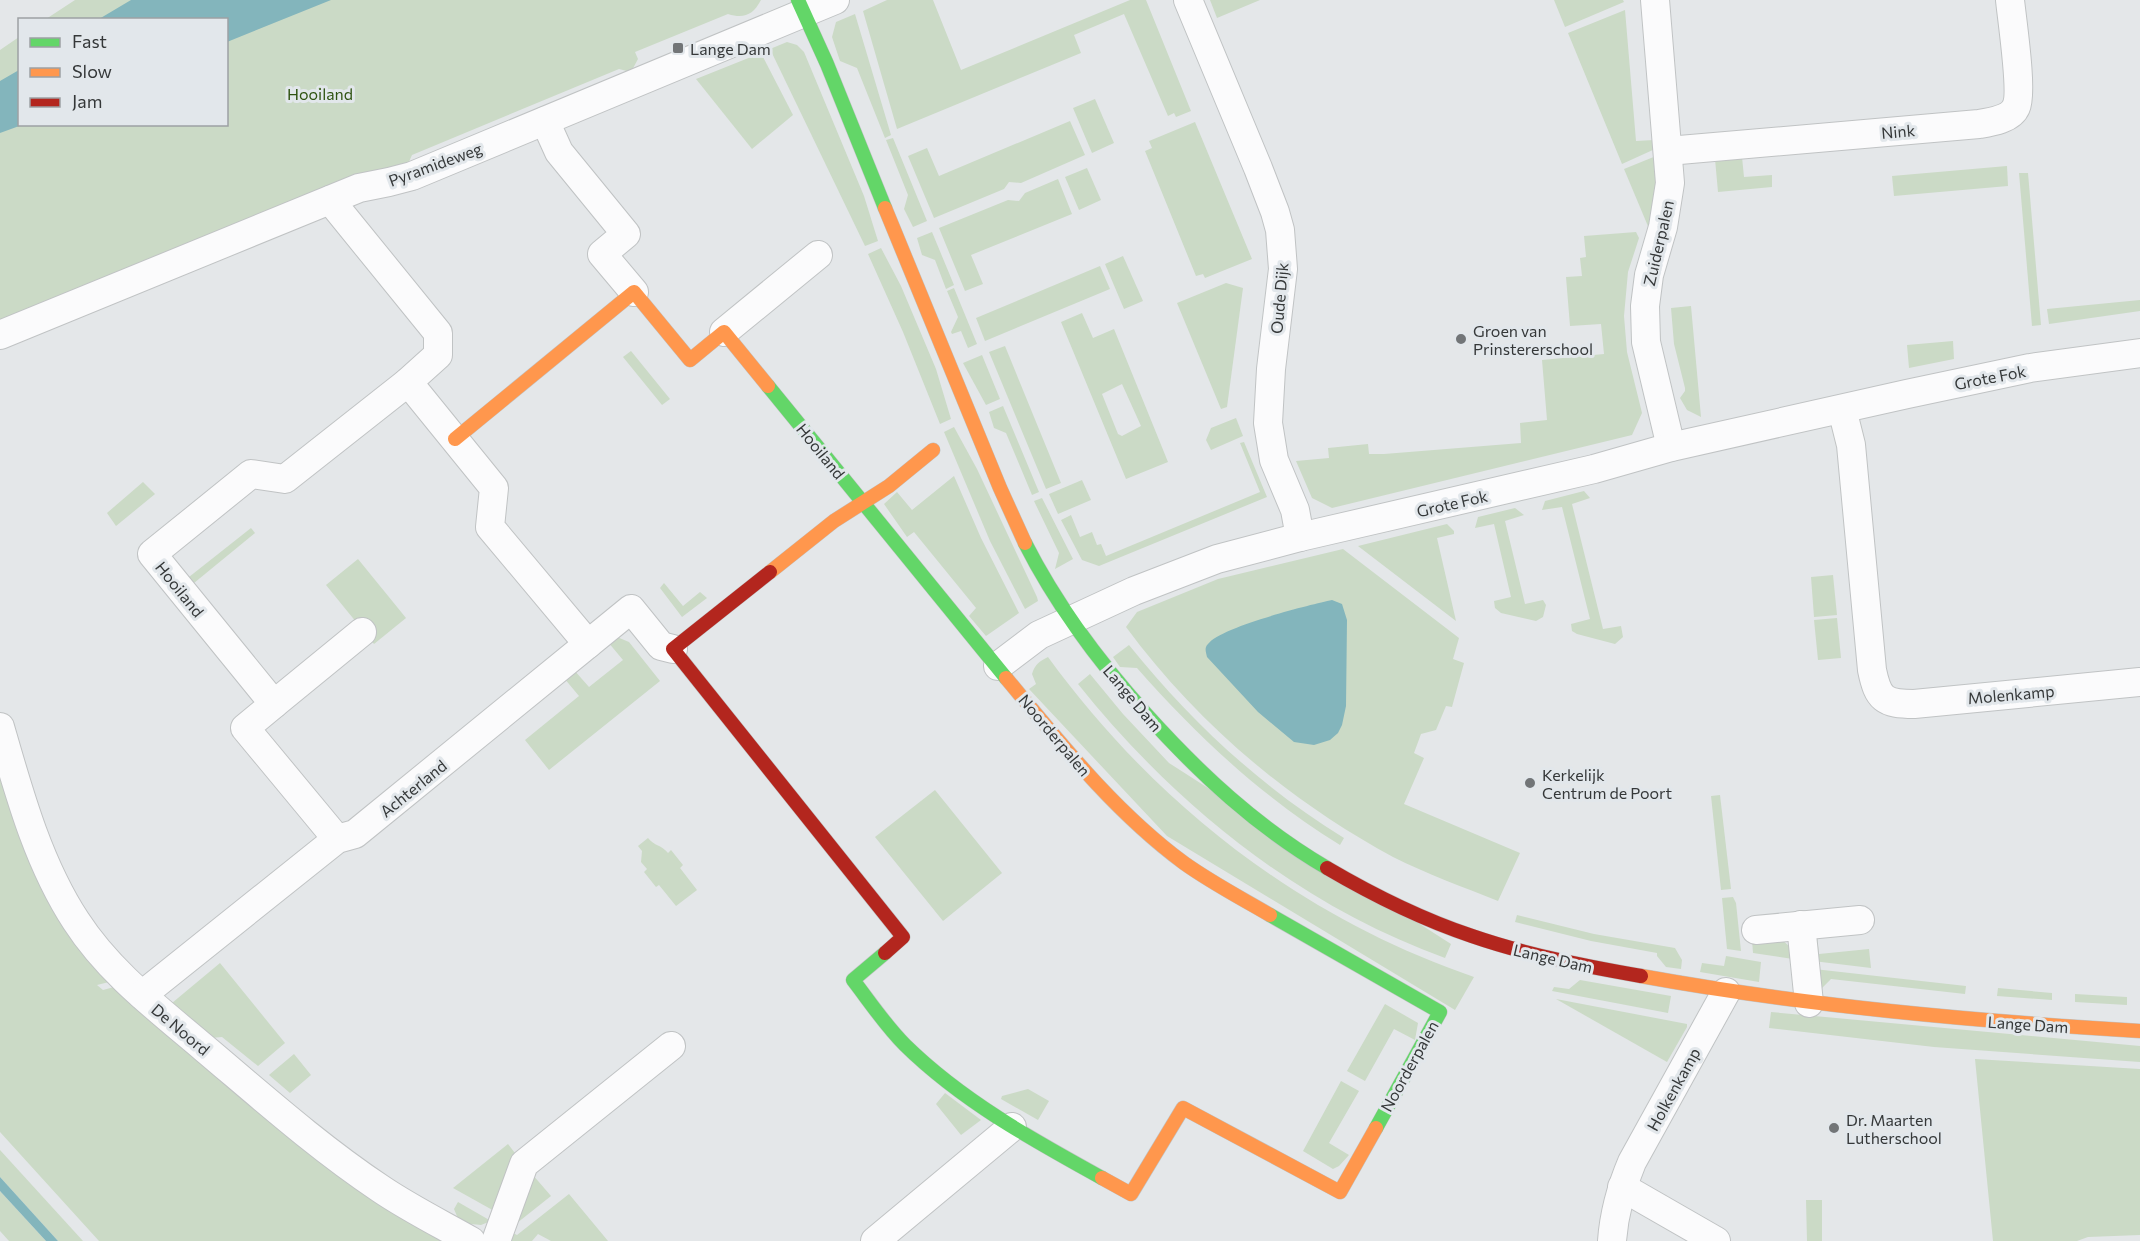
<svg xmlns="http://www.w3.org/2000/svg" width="2140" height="1241" font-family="Commissioner,sans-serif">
	<rect width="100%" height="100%" fill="#e4e7e9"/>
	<g fill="#cbdac6" fill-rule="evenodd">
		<path d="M 75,0 L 761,0 C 753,15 744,19 728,14 L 635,52 L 638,59 L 631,72 L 619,69 L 412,155 L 408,164 L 0,324 L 0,50 L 19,37 L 20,124 L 226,124 L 226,20 L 46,19 Z"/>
		<path d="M 887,0 L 933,0 L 961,70 L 1130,0 L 1146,0 L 1191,111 L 1176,117 L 1174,113 L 1168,116 L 1124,14 L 1074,35 L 1081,53 L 897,129 L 863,11 Z"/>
		<path d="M 1210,0 L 1260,0 L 1217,18 Z"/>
		<path d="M 1554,0 L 1623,0 L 1624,2 L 1565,27 Z"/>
		<path d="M 1625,10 L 1636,141 L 1654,140 L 1655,149 L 1622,164 L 1568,33 Z"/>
		<path d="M 855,14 L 891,135 L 885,138 L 857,68 L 840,61 L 832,37 L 836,22 Z"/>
		<path d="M 787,42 L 797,45 L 804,52 L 864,196 L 878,241 L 865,246 L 770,49 Z"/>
		<path d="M 761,53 L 793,115 L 752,149 L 696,79 Z"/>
		<path d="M 1095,99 L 1114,143 L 1092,153 L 1073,108 Z"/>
		<path d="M 1070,121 L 1085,155 L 1021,183 L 1009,182 L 1004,189 L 934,218 L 908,156 L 927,148 L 939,176 Z"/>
		<path d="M 1195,122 L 1252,259 L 1205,278 L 1203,274 L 1196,276 L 1145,151 L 1152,148 L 1149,141 Z"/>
		<path d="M 893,138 L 927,221 L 913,227 L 904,209 L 908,195 L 886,140 Z"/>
		<path d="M 1656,156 L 1658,188 L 1650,231 L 1624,169 Z"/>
		<path d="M 1742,157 L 1744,177 L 1772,175 L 1772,187 L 1718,192 L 1715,159 Z"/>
		<path d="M 2007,166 L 2008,186 L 1894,196 L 1892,176 Z"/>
		<path d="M 1087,168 L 1101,200 L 1079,210 L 1065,177 Z"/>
		<path d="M 2019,173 L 2028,173 L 2041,325 L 2032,326 Z"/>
		<path d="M 1058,179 L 1072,214 L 971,255 L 983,284 L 965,291 L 939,228 L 1008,200 L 1019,201 L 1025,193 Z"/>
		<path d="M 932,232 L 954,285 L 946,289 L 935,260 L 922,255 L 917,238 Z"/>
		<path d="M 1636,232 L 1639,238 L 1628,272 L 1624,316 L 1627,352 L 1642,413 L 1632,435 L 1332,508 L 1312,498 L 1296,461 L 1329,458 L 1328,448 L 1368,444 L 1369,454 L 1384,454 L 1521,443 L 1520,423 L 1547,420 L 1542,360 L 1604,354 L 1601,324 L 1570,326 L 1566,277 L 1582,276 L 1580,258 L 1586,257 L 1584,236 Z"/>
		<path d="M 881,248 L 901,286 L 936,369 L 951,419 L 940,424 L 903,332 L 868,254 Z"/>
		<path d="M 1123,256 L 1143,301 L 1124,309 L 1105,264 Z"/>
		<path d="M 1100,266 L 1110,289 L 985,341 L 976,318 Z"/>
		<path d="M 1226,283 L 1243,288 L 1227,407 L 1221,409 L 1177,303 Z"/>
		<path d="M 954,288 L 977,344 L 968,348 L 961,331 L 952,334 L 951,332 L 958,317 L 947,291 Z"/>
		<path d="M 2140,300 L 2140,311 L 2049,324 L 2047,309 Z"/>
		<path d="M 1691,306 L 1701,417 L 1687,410 L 1680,398 L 1685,391 L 1685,388 L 1674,344 L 1671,308 Z"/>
		<path d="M 1082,313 L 1093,338 L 1114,329 L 1168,462 L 1126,479 L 1061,322 ZM 1122,384 L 1141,426 L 1122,436 L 1118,434 L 1102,394 Z"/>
		<path d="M 1953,341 L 1954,359 L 1909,368 L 1907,345 Z"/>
		<path d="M 1005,346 L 1061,483 L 1046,489 L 989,352 Z"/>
		<path d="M 631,351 L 670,399 L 662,405 L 623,357 Z"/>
		<path d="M 982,355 L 1000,399 L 986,405 L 963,363 Z"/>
		<path d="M 1003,406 L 1039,492 L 1032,495 L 1006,433 L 994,428 L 989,412 Z"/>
		<path d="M 1236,418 L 1243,436 L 1211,450 L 1206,440 L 1211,428 Z"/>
		<path d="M 954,427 L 977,469 L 1037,597 L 1038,601 L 1025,609 L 990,541 L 944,432 Z"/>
		<path d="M 1244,442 L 1267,497 L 1099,566 L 1082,560 L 1061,520 L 1071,515 L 1080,537 L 1092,532 L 1097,545 L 1101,544 L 1106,556 L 1260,492 L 1240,443 Z"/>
		<path d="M 954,476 L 981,538 L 1019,613 L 986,636 L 969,616 L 976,608 L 914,532 L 907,537 L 884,504 L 897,492 L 912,510 Z"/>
		<path d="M 1082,480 L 1091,500 L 1058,514 L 1049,494 Z"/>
		<path d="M 143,482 L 155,494 L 116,526 L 107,513 Z"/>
		<path d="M 1584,491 L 1590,498 L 1572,504 L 1603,629 L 1621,626 L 1623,637 L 1615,644 L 1577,634 L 1572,631 L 1571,624 L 1590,619 L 1562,507 L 1542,510 L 1545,501 Z"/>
		<path d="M 1042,498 L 1073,559 L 1055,569 L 1059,553 L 1034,501 Z"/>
		<path d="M 1515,508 L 1524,515 L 1505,521 L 1525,604 L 1543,600 L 1546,605 L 1543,617 L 1536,621 L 1501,613 L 1495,608 L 1494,601 L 1511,597 L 1494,524 L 1475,528 L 1478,517 Z"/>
		<path d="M 1447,524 L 1454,531 L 1454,534 L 1437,538 L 1456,621 L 1358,546 Z"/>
		<path d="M 251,528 L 255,533 L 194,583 L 189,577 Z"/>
		<path d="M 1343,549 L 1459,638 L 1453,659 L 1464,663 L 1452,707 L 1446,706 L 1436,730 L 1421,734 L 1414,753 L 1424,758 L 1404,804 L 1520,853 L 1498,901 C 1463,887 1427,874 1393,857 C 1288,800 1197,723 1126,627 L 1137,612 L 1218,579 Z"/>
		<path d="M 358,559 L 406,618 L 374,644 L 326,585 Z"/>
		<path d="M 1833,575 L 1837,615 L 1814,617 L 1811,577 Z"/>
		<path d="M 664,583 L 683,606 L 700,592 L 707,598 L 682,617 L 660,588 Z"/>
		<path d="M 1837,618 L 1841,658 L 1818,660 L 1814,620 Z"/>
		<path d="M 617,637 L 629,642 L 660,681 L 549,770 L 525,740 L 579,696 L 564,678 L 574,670 L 589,687 L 623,660 L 608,642 Z"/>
		<path d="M 1129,645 C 1190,721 1260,786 1344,838 L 1340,845 C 1262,797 1197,736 1137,668 L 1120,667 L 1113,657 Z"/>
		<path d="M 1048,657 C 1155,804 1301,918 1474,977 L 1455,1010 L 1167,836 L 1029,689 L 1036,684 L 1032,674 C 1035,664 1040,661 1048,657 Z"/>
		<path d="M 1090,674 L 1123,714 L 1169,763 L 1451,944 L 1445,958 C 1298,905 1174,804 1078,684 Z"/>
		<path d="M 0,777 L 109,982 L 97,985 L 103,990 L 114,987 L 447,1241 L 99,1241 L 0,1132 Z"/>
		<path d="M 935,790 L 1002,873 L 943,921 L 875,837 Z"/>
		<path d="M 1720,795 L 1731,889 L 1721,890 L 1711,796 Z"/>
		<path d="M 648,838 C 654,846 662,845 668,853 L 671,850 L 683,865 L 680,868 L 697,890 L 676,906 L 659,885 L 656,887 L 644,872 L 647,869 L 641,862 L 642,851 L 638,846 Z"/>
		<path d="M 1733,897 L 1736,903 L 1741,951 L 1727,949 L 1722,898 Z"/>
		<path d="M 1517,915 L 1594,934 L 1675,948 L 1682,960 L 1681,969 L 1666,967 L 1657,956 L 1657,953 L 1591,941 L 1515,922 Z"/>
		<path d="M 1817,936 L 1819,954 L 1869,949 L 1871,968 L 1813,961 Z"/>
		<path d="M 1781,939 L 1789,946 L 1793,959 L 1753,953 L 1752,940 Z"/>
		<path d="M 1726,956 L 1761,962 L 1759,982 L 1700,972 L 1702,963 L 1724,966 Z"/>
		<path d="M 220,963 L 285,1043 L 258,1066 L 222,1037 L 211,1038 L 172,1003 Z"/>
		<path d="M 1814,969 L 1966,986 L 1965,994 L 1831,979 L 1820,990 Z"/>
		<path d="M 1580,980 L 1671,996 L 1668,1013 L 1552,991 L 1554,987 L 1569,989 Z"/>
		<path d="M 1998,988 L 2052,993 L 2052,1000 L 1997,996 Z"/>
		<path d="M 2075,994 L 2127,997 L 2127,1005 L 2075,1002 Z"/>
		<path d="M 1556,999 L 1687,1024 L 1687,1027 L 1667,1062 Z"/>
		<path d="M 1385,1004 L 1418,1023 L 1415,1040 L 1394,1029 L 1365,1081 L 1347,1071 Z"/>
		<path d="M 1771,1012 L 2140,1046 L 2140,1062 L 1934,1047 L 1769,1028 Z"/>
		<path d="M 294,1054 L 311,1075 L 290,1093 L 269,1075 Z"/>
		<path d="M 1975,1059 L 2140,1069 L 2140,1235 L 2088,1237 L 2077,1241 L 1993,1241 Z"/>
		<path d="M 1341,1081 L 1359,1091 L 1329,1143 L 1349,1155 L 1339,1166 L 1333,1169 L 1303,1151 Z"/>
		<path d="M 1028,1089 L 1049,1101 L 1038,1120 L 1001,1099 L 1002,1096 Z"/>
		<path d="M 945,1093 L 981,1120 L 961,1135 L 936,1104 Z"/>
		<path d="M 508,1144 L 518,1157 L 496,1212 L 453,1188 Z"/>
		<path d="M 0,1150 L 83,1241 L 58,1241 L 0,1177 Z"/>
		<path d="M 532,1174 L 551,1196 L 517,1223 Z"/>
		<path d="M 0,1191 L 46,1241 L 9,1241 L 0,1231 Z"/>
		<path d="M 569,1194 L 608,1241 L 551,1241 L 538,1234 L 532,1241 L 511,1241 L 511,1232 L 517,1235 Z"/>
		<path d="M 1806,1200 L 1822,1200 L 1822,1241 L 1807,1241 Z"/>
		<path d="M 458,1202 L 491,1221 L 481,1225 L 471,1224 L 469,1227 L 459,1221 L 454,1209 Z"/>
	</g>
	<g fill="#83b5bc">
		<path d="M 131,0 L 331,0 L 227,42 L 226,20 L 99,19 Z"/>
		<path d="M 19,70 L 20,124 L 22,125 L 0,133 L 0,81 Z"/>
		<path d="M 1332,600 L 1342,604 L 1347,620 L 1346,706 L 1342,725 L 1338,733 L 1330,740 L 1314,745 L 1294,742 L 1258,712 L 1207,657 C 1206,652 1204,648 1208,644 C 1220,627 1309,605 1332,600 Z"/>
		<path d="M 0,1177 L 58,1241 L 46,1241 L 0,1191 Z"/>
	</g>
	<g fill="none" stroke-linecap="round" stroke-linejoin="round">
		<defs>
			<g id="street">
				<path d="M 1188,0 L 1258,168 L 1275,212 L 1280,230 L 1283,269 L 1271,369 L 1268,423 L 1274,460 L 1295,510 L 1300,537"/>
				<path d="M 1655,0 L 1670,183 L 1663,227 L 1649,275 L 1645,306 L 1646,342 L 1671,447"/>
				<path d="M 545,121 L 559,152 L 626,234 L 602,254 L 634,292"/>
				<path d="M 1668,151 L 1979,124 C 1991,122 2011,119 2016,107 C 2023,93 2012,20 2010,0"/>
				<path d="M 330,200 L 438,333 L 438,355 L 408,382"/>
				<path d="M 724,332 L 818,255"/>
				<path d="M 0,335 L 359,188 L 389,182 L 412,176 L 835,0"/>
				<path d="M 1842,409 L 1851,445 L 1872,670 C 1878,699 1884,704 1914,704 L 2140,682"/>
				<path d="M 998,666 L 1039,635 L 1134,591 L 1217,559 L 1300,537 L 1594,469 L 1671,447 L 1907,394 L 2030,368 L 2140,353"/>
				<path d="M 274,704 L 362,632"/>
				<path d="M 0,727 C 19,793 38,863 76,921 C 109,972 157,1008 204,1048 C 261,1096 318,1147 381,1189 C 409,1208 441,1224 471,1241"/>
				<path d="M 337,839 L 245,728 L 274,704 L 152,554 L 251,474 L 285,479 L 408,382 L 494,488 L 490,527 L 588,644"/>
				<path d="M 1801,925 L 1809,1003"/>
				<path d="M 1756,930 L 1860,920"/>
				<path d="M 142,995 L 337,839 L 355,834 L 631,609 L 661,646 L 673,649"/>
				<path d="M 1622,1187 L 1716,1241"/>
				<path d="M 496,1241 L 524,1164 L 671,1046"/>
				<path d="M 875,1241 L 1012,1127"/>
				<path d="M 1612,1241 C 1614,1213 1621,1188 1632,1162 L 1726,992"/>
			</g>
			<g id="fast">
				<path d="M 798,0 L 827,64 L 885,208"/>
				<path d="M 768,386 L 1006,678"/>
				<path d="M 1025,543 C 1057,606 1099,662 1146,714 C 1200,774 1257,827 1327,868"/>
				<path d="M 1270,915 L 1440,1012 L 1376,1128"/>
				<path d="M 885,953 L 853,980 C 870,1002 885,1025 905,1045 C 962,1101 1033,1140 1102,1178"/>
			</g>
			<g id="slow">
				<path d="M 885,208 L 1000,488 L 1025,543"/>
				<path d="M 455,439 L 634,292 L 690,360 L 724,332 L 768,386"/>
				<path d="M 770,572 L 834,521 L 889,486 L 933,450"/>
				<path d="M 1006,678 C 1061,744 1115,812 1184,863 C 1212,883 1241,898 1270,915"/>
				<path d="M 1641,976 C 1806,1006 1973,1021 2140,1031"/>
				<path d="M 1102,1178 L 1131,1194 L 1183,1108 L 1340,1192 L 1376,1128"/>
			</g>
			<g id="jam">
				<path d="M 770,572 L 673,649 L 903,937 L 885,953"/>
				<path d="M 1327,868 C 1373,895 1421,919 1472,936 C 1527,955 1584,966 1641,976"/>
			</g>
		</defs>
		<use href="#street" stroke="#c0c3c4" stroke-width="30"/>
		<use href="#fast" stroke="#c0c3c4" stroke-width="15"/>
		<use href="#slow" stroke="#c0c3c4" stroke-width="15"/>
		<use href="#jam" stroke="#c0c3c4" stroke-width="15"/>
		<use href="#street" stroke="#fbfbfc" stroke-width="28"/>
		<use href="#fast" stroke="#63d668" stroke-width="14"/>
		<use href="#slow" stroke="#ff974d" stroke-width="14"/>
		<use href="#jam" stroke="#b3261e" stroke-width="14"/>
	</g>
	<g fill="#727577" stroke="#e2e7eb" stroke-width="2">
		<rect x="672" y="42" width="12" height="12" rx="3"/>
		<circle cx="1461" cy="339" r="6"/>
		<circle cx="1530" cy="783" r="6"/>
		<circle cx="1834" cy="1128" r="6"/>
	</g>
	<g text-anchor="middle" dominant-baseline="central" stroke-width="6" stroke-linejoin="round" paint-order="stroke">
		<g font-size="16" fill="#353839" stroke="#e2e7eb" text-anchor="start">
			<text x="690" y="48">Lange Dam</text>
			<text x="1473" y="330">Groen van<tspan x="1473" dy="18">Prinstererschool</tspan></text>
			<text x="1542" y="774">Kerkelijk<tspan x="1542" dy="18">Centrum de Poort</tspan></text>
			<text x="1846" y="1119">Dr. Maarten<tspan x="1846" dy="18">Lutherschool</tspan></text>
		</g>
		<g font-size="16" fill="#2f5311" stroke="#e2e7eb">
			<text x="320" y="93">Hooiland</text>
		</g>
		<g font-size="16" fill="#353839" stroke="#e2e7eb">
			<text transform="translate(1898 131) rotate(-5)">Nink</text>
			<text transform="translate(435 164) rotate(-20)">Pyramideweg</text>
			<text transform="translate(1658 243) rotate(-77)">Zuiderpalen</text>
			<text transform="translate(1279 298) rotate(-85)">Oude Dijk</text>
			<text transform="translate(1990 377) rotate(-11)">Grote Fok</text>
			<text transform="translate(821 451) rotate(51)">Hooiland</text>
			<text transform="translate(1452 503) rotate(-13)">Grote Fok</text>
			<text transform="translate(180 589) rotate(51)">Hooiland</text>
			<text transform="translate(2011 694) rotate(-5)">Molenkamp</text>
			<text transform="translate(1133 698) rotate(50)">Lange Dam</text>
			<text transform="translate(1055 735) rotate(50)">Noorderpalen</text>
			<text transform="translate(413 788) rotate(-39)">Achterland</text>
			<text transform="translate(1553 958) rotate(13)">Lange Dam</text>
			<text transform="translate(2028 1024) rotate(4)">Lange Dam</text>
			<text transform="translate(181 1029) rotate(40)">De Noord</text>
			<text transform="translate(1409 1066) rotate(-61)">Noorderpalen</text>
			<text transform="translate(1673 1089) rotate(-61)">Holkenkamp</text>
		</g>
	</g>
	<rect x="18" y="18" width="210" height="108" fill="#e2e7eb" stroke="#9da1a4" stroke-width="1.5"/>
	<rect x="30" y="38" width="30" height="9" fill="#63d668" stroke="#9da1a4" stroke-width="1.5"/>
	<text x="72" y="48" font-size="18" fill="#353839">Fast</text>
	<rect x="30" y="68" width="30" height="9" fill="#ff974d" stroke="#9da1a4" stroke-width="1.5"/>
	<text x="72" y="78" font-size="18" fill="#353839">Slow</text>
	<rect x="30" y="98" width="30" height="9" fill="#b3261e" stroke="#9da1a4" stroke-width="1.5"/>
	<text x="72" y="108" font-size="18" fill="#353839">Jam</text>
</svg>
